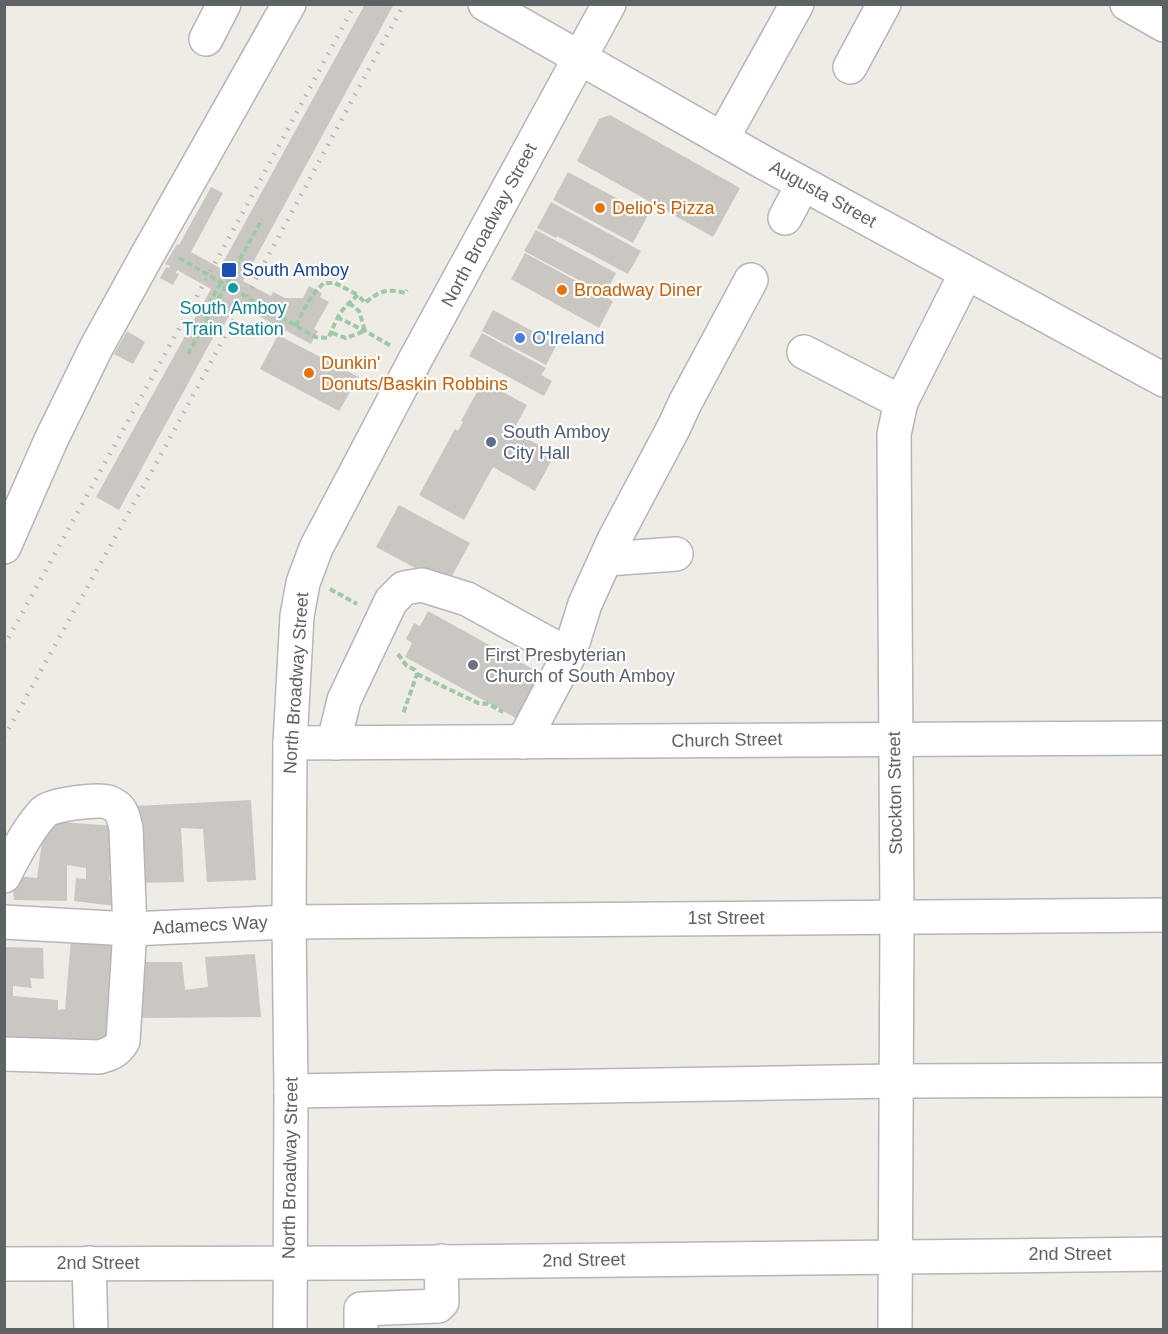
<svg xmlns="http://www.w3.org/2000/svg" width="1168" height="1334" font-family="Arial,sans-serif">
	<rect width="100%" height="100%" fill="#efece5"/>
	<g fill="#cac7c2">
		<path d="M 365,4 L 394,4 L 243,281 L 271,296 L 273,292 L 285,298 L 303,298 L 309,286 L 322,293 L 320,297 L 329,302 L 314,329 L 318,331 L 311,344 L 236,304 L 224,325 L 221,323 L 119,510 L 96,497 L 211,289 L 177,270 L 176,273 L 179,274 L 173,285 L 160,278 L 166,267 L 169,268 L 170,266 L 165,264 L 177,244 L 179,245 L 211,187 L 223,193 L 191,252 L 220,268 Z"/>
		<path d="M 610,115 L 740,188 L 713,237 L 577,161 L 599,119 Z"/>
		<path d="M 568,172 L 648,215 L 633,243 L 553,200 Z"/>
		<path d="M 551,202 L 641,251 L 628,274 L 557,236 L 556,238 L 537,228 Z"/>
		<path d="M 536,230 L 616,273 L 605,294 L 524,251 Z"/>
		<path d="M 525,253 L 613,301 L 599,328 L 511,279 Z"/>
		<path d="M 493,310 L 557,344 L 546,365 L 482,331 Z"/>
		<path d="M 127,331 L 145,342 L 133,364 L 114,354 Z"/>
		<path d="M 482,333 L 546,368 L 541,375 L 552,381 L 544,396 L 469,356 Z"/>
		<path d="M 278,335 L 359,377 L 339,411 L 260,369 Z"/>
		<path d="M 483,381 L 527,405 L 513,431 L 555,454 L 535,491 L 493,467 L 464,520 L 419,495 L 455,429 L 458,431 L 463,422 L 461,421 Z"/>
		<path d="M 399,505 L 470,543 L 447,585 L 376,547 Z"/>
		<path d="M 428,611 L 547,677 L 523,722 L 405,657 L 412,643 L 406,639 L 414,623 L 420,626 Z"/>
		<path d="M 251,800 L 256,880 L 207,882 L 203,829 L 181,828 L 184,882 L 136,883 L 136,806 Z"/>
		<path d="M 45,821 L 117,826 L 109,880 L 118,883 L 115,906 L 74,901 L 76,878 L 86,879 L 86,868 L 67,865 L 67,901 L 14,900 L 13,889 L 18,887 L 17,876 L 37,878 Z"/>
		<path d="M 71,939 L 117,943 L 107,1042 L 55,1038 L 49,1049 L 4,1047 L 4,947 L 43,948 L 44,979 L 30,978 L 32,988 L 13,986 L 13,996 L 58,1000 L 58,1010 L 65,1009 Z"/>
		<path d="M 255,954 L 261,1017 L 141,1018 L 137,962 L 182,962 L 185,990 L 208,987 L 205,957 Z"/>
	</g>
	<g fill="none" stroke-linecap="round" stroke-linejoin="round">
		<defs>
			<g id="minor">
				<path d="M 485,4 L 761,161 L 1164,380"/>
				<path d="M 1127,4 L 1164,25"/>
				<path d="M 206,39 L 224,4"/>
				<path d="M 850,67 L 884,4"/>
				<path d="M 722,139 L 797,4"/>
				<path d="M 785,218 L 803,184"/>
				<path d="M 804,352 L 901,402"/>
				<path d="M 4,547 L 51,440 L 96,348 L 145,259 L 289,4"/>
				<path d="M 607,559 L 676,554"/>
				<path d="M 523,742 L 569,655 L 585,604 L 614,540 L 674,427 L 685,403 L 751,280"/>
				<path d="M 290,743 L 1164,738"/>
				<path d="M 336,743 L 337,729 L 344,700 L 391,601 L 404,588 L 422,585 L 467,599 L 569,655"/>
				<path d="M 4,876 C 14,856 29,827 44,812 C 52,804 97,799 108,802 C 111,803 114,805 117,807 C 123,812 124,821 126,828 L 130,929 L 123,1041 C 117,1051 111,1054 99,1057 L 4,1054"/>
				<path d="M 4,922 L 130,929 L 289,922 L 1164,915"/>
				<path d="M 291,1091 L 895,1081 L 1164,1080"/>
				<path d="M 89,1263 L 91,1330"/>
				<path d="M 4,1264 L 360,1263 L 1164,1254"/>
				<path d="M 290,1330 L 291,1091 L 289,922 L 290,743 L 297,616 L 303,583 L 316,548 L 415,360 L 609,4"/>
				<path d="M 361,1330 L 361,1309 L 438,1306 L 442,1302 L 441,1261"/>
				<path d="M 895,1330 L 897,917 L 894,434 L 901,402 L 966,273"/>
			</g>
		</defs>
		<use href="#minor" stroke="#b3b6ba" stroke-width="36"/>
		<g stroke="#9dc9a4" stroke-width="4" stroke-dasharray="6 3" stroke-linecap="butt">
			<path d="M 209,304 L 221,282"/>
			<path d="M 266,308 L 315,337 L 328,338 C 332,332 333,326 337,319 C 341,310 350,302 358,295 L 365,303 C 379,291 387,288 405,293 L 407,290"/>
			<path d="M 337,317 L 365,331 L 391,346"/>
			<path d="M 296,326 C 303,310 311,294 324,283 L 335,283 L 358,295"/>
			<path d="M 332,333 L 346,338 L 365,331 L 359,311 L 349,303"/>
			<path d="M 188,354 L 262,219"/>
			<path d="M 330,589 L 357,604"/>
			<path d="M 398,654 L 406,665 L 415,670 L 417,674 L 403,714"/>
			<path d="M 417,674 L 478,703 L 488,704 L 503,712"/>
		</g>
		<use href="#minor" stroke="#fff" stroke-width="33"/>
		<g stroke="#b4b5b5" stroke-width="4.5" stroke-dasharray="1.5 8" stroke-linecap="butt">
			<path d="M 4,646 L 247,205 L 355,4"/>
			<path d="M 4,737 L 163,451 L 404,4"/>
		</g>
		<path stroke="#9dc9a4" stroke-width="4" stroke-dasharray="6 3" stroke-linecap="butt" d="M 179,258 L 266,308"/>
	</g>
	<g fill="#e8710a" stroke="#fff" stroke-width="2">
		<circle cx="600" cy="208" r="6"/>
		<circle cx="562" cy="290" r="6"/>
		<circle cx="309" cy="373" r="6"/>
	</g>
	<rect fill="#1a4fb4" stroke="#fff" stroke-width="2" x="221" y="262" width="16" height="16" rx="3"/>
	<circle fill="#0f9aa8" stroke="#fff" stroke-width="2" cx="233" cy="288" r="6"/>
	<circle fill="#3f7fe0" stroke="#fff" stroke-width="2" cx="520" cy="338" r="6"/>
	<circle fill="#5c6f8a" stroke="#fff" stroke-width="2" cx="491" cy="442" r="6"/>
	<circle fill="#6b7280" stroke="#fff" stroke-width="2" cx="473" cy="665" r="6"/>
	<g text-anchor="middle" dominant-baseline="central" stroke-width="4.5" stroke-linejoin="round" paint-order="stroke">
		<g font-size="18" fill="#5d6265" stroke="#fff">
			<text transform="translate(823 194) rotate(29)">Augusta Street</text>
			<text transform="translate(489 225) rotate(-62)">North Broadway Street</text>
			<text transform="translate(296 683) rotate(-86)">North Broadway Street</text>
			<text transform="translate(727 740) rotate(-1)">Church Street</text>
			<text transform="translate(895 793) rotate(-91)">Stockton Street</text>
			<text x="726" y="918">1st Street</text>
			<text transform="translate(210 925) rotate(-3)">Adamecs Way</text>
			<text transform="translate(290 1168) rotate(-89)">North Broadway Street</text>
			<text x="1070" y="1254">2nd Street</text>
			<text transform="translate(584 1260) rotate(-1)">2nd Street</text>
			<text x="98" y="1263">2nd Street</text>
		</g>
		<g font-size="18" fill="#c56008" stroke="#fff" text-anchor="start">
			<text x="612" y="208">Delio's Pizza</text>
			<text x="574" y="290">Broadway Diner</text>
			<text x="321" y="363">Dunkin'<tspan x="321" dy="21">Donuts/Baskin Robbins</tspan></text>
		</g>
		<g font-size="18" fill="#164399" stroke="#fff" text-anchor="start">
			<text x="242" y="270">South Amboy</text>
		</g>
		<g font-size="18" fill="#0d838f" stroke="#fff">
			<text x="233" y="308">South Amboy<tspan x="233" dy="21">Train Station</tspan></text>
		</g>
		<g font-size="18" fill="#366cbe" stroke="#fff" text-anchor="start">
			<text x="532" y="338">O'Ireland</text>
		</g>
		<g font-size="18" fill="#4e5e75" stroke="#fff" text-anchor="start">
			<text x="503" y="432">South Amboy<tspan x="503" dy="21">City Hall</tspan></text>
		</g>
		<g font-size="18" fill="#5b616d" stroke="#fff" text-anchor="start">
			<text x="485" y="655">First Presbyterian<tspan x="485" dy="21">Church of South Amboy</tspan></text>
		</g>
	</g>
	<rect width="1168" height="1334" fill="none" stroke="#5d6265" stroke-width="12"/>
</svg>
